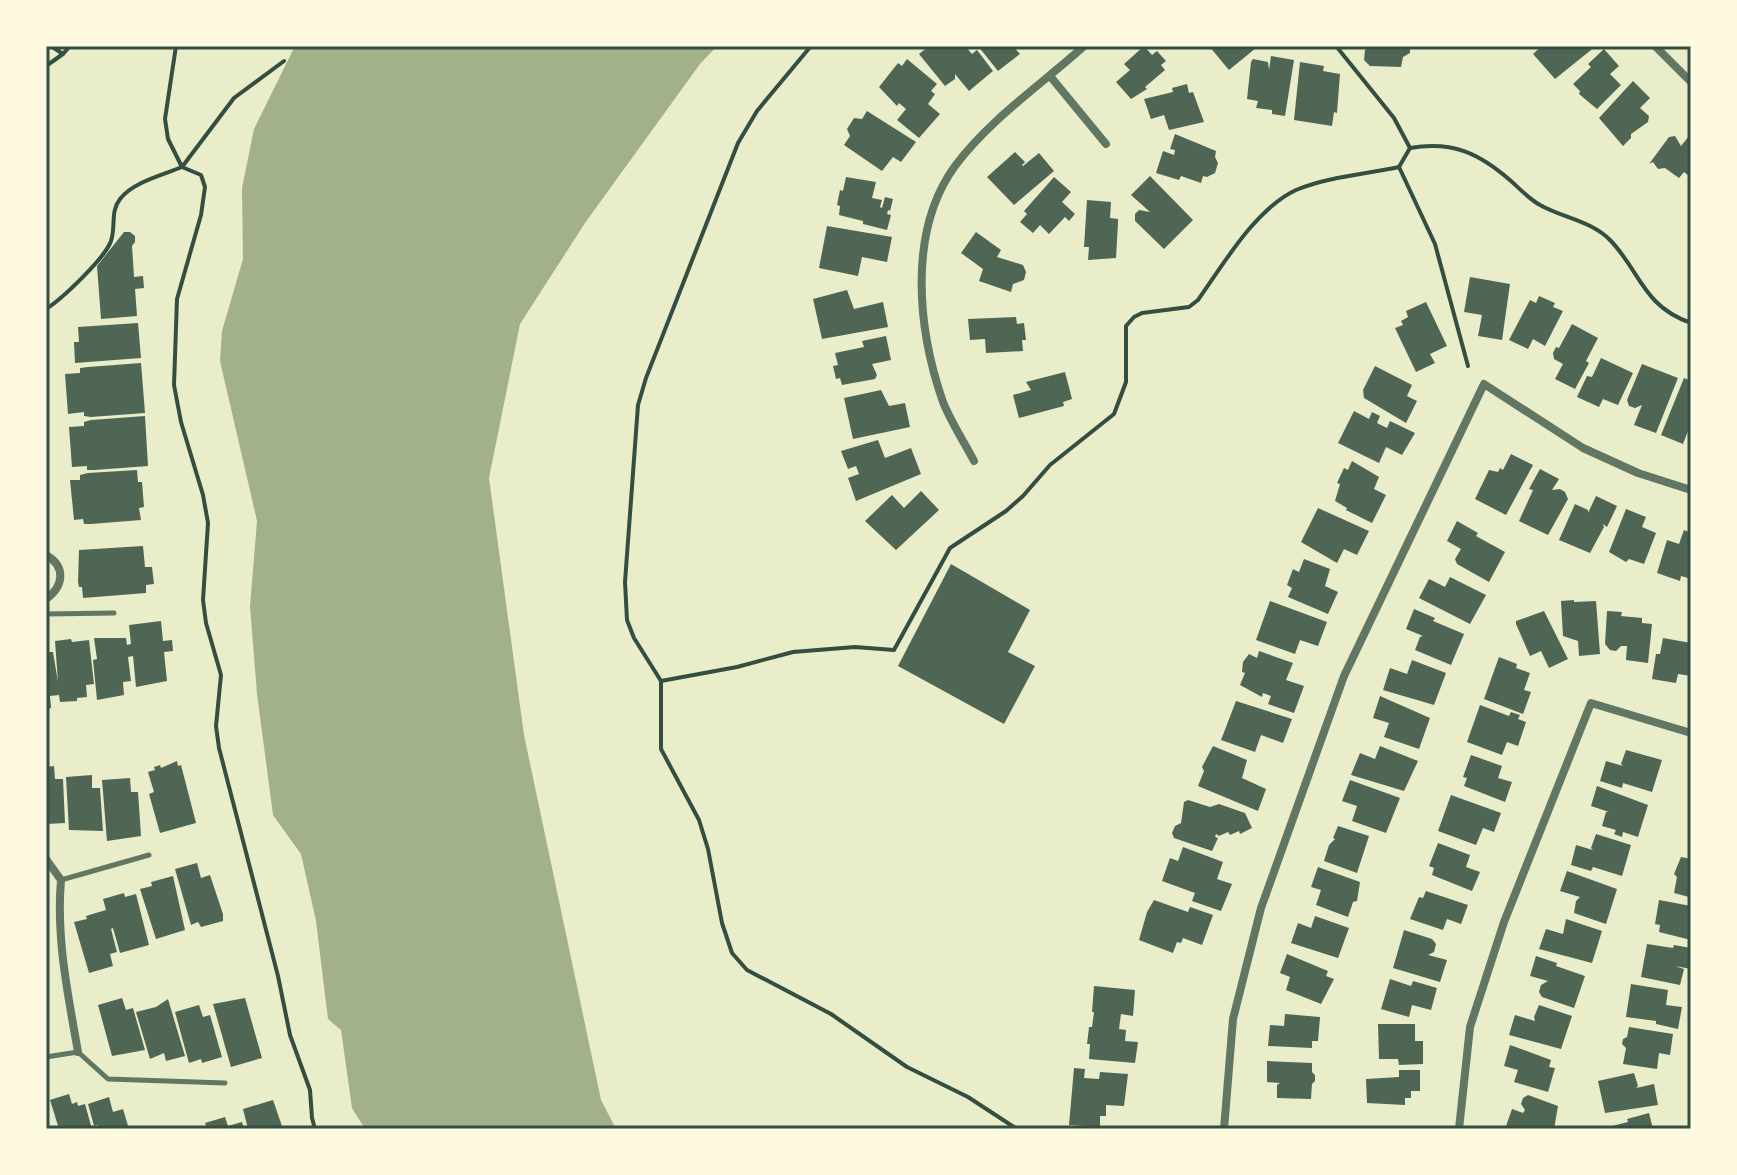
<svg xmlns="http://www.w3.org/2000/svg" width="1737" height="1175" font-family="Arial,sans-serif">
	<rect width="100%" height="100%" fill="#e9edc9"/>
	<path fill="#a3b18a" d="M 295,46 L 717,46 L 700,64 L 585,223 L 520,324 L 489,478 L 524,735 L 601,1100 L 616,1129 L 365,1129 L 352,1108 L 341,1030 L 328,1019 L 316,921 L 301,854 L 273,815 L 257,694 L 250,606 L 257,521 L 220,361 L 222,331 L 243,259 L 242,188 L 254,129 Z"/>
	<g fill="#4f6655">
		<path d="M 929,46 L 965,46 L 972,54 L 977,50 L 993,71 L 969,91 L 955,74 L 955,79 L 945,86 L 919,54 Z"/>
		<path d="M 978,46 L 1013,46 L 1020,54 L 998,71 Z"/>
		<path d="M 1144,46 L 1152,55 L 1157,51 L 1166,61 L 1161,65 L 1165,70 L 1145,87 L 1147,89 L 1131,99 L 1116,82 L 1130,70 L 1124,64 Z"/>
		<path d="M 1209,46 L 1254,46 L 1256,48 L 1229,70 Z"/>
		<path d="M 1371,46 L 1410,46 L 1410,53 L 1403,57 L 1401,67 L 1370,66 L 1364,60 L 1365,50 Z"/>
		<path d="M 1542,46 L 1596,46 L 1555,79 L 1533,54 Z"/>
		<path d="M 1604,49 L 1619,66 L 1610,74 L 1621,85 L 1597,109 L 1579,94 L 1580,91 L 1573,84 L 1591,67 L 1588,64 Z"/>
		<path d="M 1271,56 L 1294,60 L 1285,116 L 1272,114 L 1272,110 L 1256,108 L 1258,101 L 1247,99 L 1251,62 L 1253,59 L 1268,62 L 1269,70 Z"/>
		<path d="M 907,59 L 937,84 L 931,91 L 935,94 L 928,104 L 940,114 L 919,138 L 897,120 L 906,109 L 899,103 L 897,106 L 879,87 L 898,63 L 902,66 Z"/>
		<path d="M 1300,62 L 1324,66 L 1323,71 L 1340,74 L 1337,113 L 1334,112 L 1332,126 L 1294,120 Z"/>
		<path d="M 1633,81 L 1650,98 L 1640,108 L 1649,116 L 1648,122 L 1631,134 L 1631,138 L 1623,146 L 1599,118 Z"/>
		<path d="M 1187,84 L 1189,93 L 1193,92 L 1204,122 L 1169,130 L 1164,115 L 1151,119 L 1144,99 L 1173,92 L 1172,88 Z"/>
		<path d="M 867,111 L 916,142 L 901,162 L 893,157 L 882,171 L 844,145 L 850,136 L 847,129 L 854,118 L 862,119 Z"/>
		<path d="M 1175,134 L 1216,151 L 1215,157 L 1218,163 L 1215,173 L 1207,177 L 1203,176 L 1201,183 L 1181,176 L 1179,180 L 1156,173 L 1163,151 L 1174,155 L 1175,150 L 1170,149 Z"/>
		<path d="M 1675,136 L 1681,146 L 1689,136 L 1691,138 L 1691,173 L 1689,176 L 1684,172 L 1679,178 L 1665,168 L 1658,169 L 1653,162 L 1649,164 L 1669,137 Z"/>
		<path d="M 1015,152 L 1025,162 L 1022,165 L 1023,166 L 1039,153 L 1054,171 L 1014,205 L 987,177 Z"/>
		<path d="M 1150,176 L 1193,220 L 1164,249 L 1135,221 L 1135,214 L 1139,210 L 1150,212 L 1131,195 Z"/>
		<path d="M 846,177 L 876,182 L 872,198 L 882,200 L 880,207 L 882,208 L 885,197 L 893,199 L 890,211 L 888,210 L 887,214 L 891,215 L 887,230 L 863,224 L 863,221 L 839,215 L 840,206 L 837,205 L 840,190 L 843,191 Z"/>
		<path d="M 1054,177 L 1071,192 L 1062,202 L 1075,214 L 1069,221 L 1065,217 L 1049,234 L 1040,225 L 1033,233 L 1020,222 L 1027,214 L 1024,211 Z"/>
		<path d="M 1087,200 L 1111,202 L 1110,218 L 1118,219 L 1118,223 L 1116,258 L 1088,260 L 1089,247 L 1084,247 Z"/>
		<path d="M 827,226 L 892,237 L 887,262 L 862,257 L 858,276 L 819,268 Z"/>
		<path d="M 124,232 L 130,232 L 135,236 L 135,242 L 132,246 L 134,277 L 143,276 L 144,288 L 135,289 L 137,316 L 101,319 L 97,266 Z"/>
		<path d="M 976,232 L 1001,250 L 997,257 L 1023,265 L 1026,272 L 1024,280 L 1013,284 L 1011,292 L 979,281 L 983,269 L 961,253 Z"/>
		<path d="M 1470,277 L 1510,284 L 1502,340 L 1478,336 L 1482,315 L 1464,312 Z"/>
		<path d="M 847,290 L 854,309 L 883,302 L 888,327 L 822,339 L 813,299 Z"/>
		<path d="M 1539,296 L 1555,303 L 1553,307 L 1563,311 L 1545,346 L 1533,339 L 1528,349 L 1509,340 L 1530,300 L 1536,303 Z"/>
		<path d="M 1426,302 L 1447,346 L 1430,354 L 1435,363 L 1416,372 L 1395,328 L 1403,325 L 1401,321 L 1408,317 L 1406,311 Z"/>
		<path d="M 1016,317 L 1017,324 L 1024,323 L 1026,340 L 1022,340 L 1023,351 L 986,353 L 985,339 L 970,340 L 968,319 Z"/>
		<path d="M 138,323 L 141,358 L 75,363 L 74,342 L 79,342 L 78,327 Z"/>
		<path d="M 1572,324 L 1598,338 L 1586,361 L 1589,363 L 1575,389 L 1555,379 L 1563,364 L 1554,359 L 1553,353 L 1556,347 L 1559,348 Z"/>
		<path d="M 886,336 L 891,360 L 872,364 L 877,375 L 875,379 L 842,385 L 840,378 L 836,379 L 833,366 L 838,365 L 835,353 L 864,347 L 862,341 Z"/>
		<path d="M 1601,358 L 1633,373 L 1618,405 L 1603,399 L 1599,407 L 1577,397 L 1587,376 L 1592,377 Z"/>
		<path d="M 141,363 L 145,413 L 91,417 L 84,416 L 84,412 L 68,414 L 65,374 L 80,373 L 80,368 L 88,367 Z"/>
		<path d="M 1642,364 L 1678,378 L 1656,433 L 1634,425 L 1642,405 L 1635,408 L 1629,406 L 1627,400 Z"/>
		<path d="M 1375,366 L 1412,385 L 1407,396 L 1417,401 L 1406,423 L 1364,398 L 1363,390 Z"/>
		<path d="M 1065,372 L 1072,399 L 1063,402 L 1064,406 L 1019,418 L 1013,395 L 1031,390 L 1026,382 Z"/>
		<path d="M 1684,378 L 1691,381 L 1691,423 L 1683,444 L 1661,435 Z"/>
		<path d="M 881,390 L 889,406 L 905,403 L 910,427 L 853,439 L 844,398 Z"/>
		<path d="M 1354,411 L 1369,419 L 1372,412 L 1380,416 L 1377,423 L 1387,428 L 1390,421 L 1415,433 L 1402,455 L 1386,447 L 1379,463 L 1338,443 Z"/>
		<path d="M 145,416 L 148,466 L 95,470 L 87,470 L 87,466 L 72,467 L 69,427 L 84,426 L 84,422 L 91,420 Z"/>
		<path d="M 878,440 L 885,458 L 911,448 L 921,474 L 856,501 L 848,478 L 859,474 L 856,466 L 848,469 L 841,451 Z"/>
		<path d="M 1511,454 L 1533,465 L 1506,515 L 1475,499 L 1489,470 L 1498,472 L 1500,468 L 1503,470 Z"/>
		<path d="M 1352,461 L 1379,477 L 1374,489 L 1386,495 L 1372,523 L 1346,510 L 1347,508 L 1335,501 L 1340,484 L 1337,483 L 1344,468 L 1348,470 Z"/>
		<path d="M 1540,469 L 1559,479 L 1552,490 L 1560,489 L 1565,492 L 1568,499 L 1548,535 L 1519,521 L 1533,490 L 1529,489 Z"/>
		<path d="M 137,470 L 138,482 L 142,482 L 144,507 L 139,508 L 141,520 L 91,524 L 84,524 L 83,519 L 74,520 L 70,480 L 80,480 L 80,475 L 88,473 Z"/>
		<path d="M 921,491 L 939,510 L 896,550 L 865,521 L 892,495 L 904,508 Z"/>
		<path d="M 1596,496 L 1617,506 L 1607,527 L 1603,524 L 1604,527 L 1590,553 L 1559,540 L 1575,504 L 1588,510 L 1588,513 Z"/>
		<path d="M 1318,508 L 1369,531 L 1357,555 L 1344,549 L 1337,563 L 1301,542 Z"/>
		<path d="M 1626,509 L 1646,517 L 1642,527 L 1656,533 L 1644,564 L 1629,559 L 1626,562 L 1609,552 Z"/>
		<path d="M 1457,521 L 1478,533 L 1476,536 L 1505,552 L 1489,582 L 1457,564 L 1455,559 L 1461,549 L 1447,541 Z"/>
		<path d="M 1684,530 L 1691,533 L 1691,570 L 1688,578 L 1681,576 L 1680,581 L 1657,573 L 1667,540 L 1679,544 Z"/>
		<path d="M 143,546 L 145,567 L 152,567 L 154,584 L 146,585 L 146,593 L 83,598 L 82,587 L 79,587 L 78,582 L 79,550 Z"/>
		<path d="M 1304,559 L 1330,569 L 1325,586 L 1338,592 L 1328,614 L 1288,597 L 1292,588 L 1287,585 L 1293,569 L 1299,572 Z"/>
		<path d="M 951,564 L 1030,610 L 1008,652 L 1035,666 L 1004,724 L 898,666 Z"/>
		<path d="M 1450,577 L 1486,595 L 1470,624 L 1419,598 L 1429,579 L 1445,587 Z"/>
		<path d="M 1574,600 L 1574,602 L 1596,601 L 1600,654 L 1579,656 L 1578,641 L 1563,636 L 1561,601 Z"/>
		<path d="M 1270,601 L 1327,622 L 1318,646 L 1300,640 L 1295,654 L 1256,640 Z"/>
		<path d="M 1414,609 L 1435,618 L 1433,621 L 1464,634 L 1451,665 L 1415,650 L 1420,637 L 1423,636 L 1406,629 Z"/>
		<path d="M 1544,611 L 1568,659 L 1549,668 L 1541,651 L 1530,656 L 1516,624 L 1516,621 Z"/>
		<path d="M 1607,611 L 1622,612 L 1621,616 L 1642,618 L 1642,623 L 1652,624 L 1648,663 L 1626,660 L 1627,646 L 1621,646 L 1616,651 L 1610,650 L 1605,644 Z"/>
		<path d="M 161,621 L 163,641 L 172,640 L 173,651 L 164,652 L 167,681 L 136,687 L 133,656 L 128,657 L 131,681 L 123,682 L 124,695 L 97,700 L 93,660 L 97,659 L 94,638 L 126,638 L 127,645 L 131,644 L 129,625 Z"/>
		<path d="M 1663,638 L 1691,643 L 1691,676 L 1678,674 L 1676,683 L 1652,679 L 1656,654 L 1660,654 Z"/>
		<path d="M 71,639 L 72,642 L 89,640 L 94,684 L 86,685 L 87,697 L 77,698 L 77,701 L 60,702 L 59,695 L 50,696 L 51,708 L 46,709 L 46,652 L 53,652 L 58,682 L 55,641 Z"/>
		<path d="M 1259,651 L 1293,663 L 1286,680 L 1304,686 L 1294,713 L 1268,704 L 1271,696 L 1263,693 L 1262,697 L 1240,685 L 1245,673 L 1242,672 L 1243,662 L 1249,654 L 1257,658 Z"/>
		<path d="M 1499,657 L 1517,664 L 1516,668 L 1530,673 L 1524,690 L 1531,692 L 1523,714 L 1484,699 Z"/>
		<path d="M 1412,660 L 1446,673 L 1434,705 L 1383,690 L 1390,668 L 1407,674 Z"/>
		<path d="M 1380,696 L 1430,718 L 1419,749 L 1384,737 L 1389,723 L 1373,718 Z"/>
		<path d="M 1236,701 L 1292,719 L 1283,743 L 1261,735 L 1255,752 L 1221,740 Z"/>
		<path d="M 1480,705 L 1509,716 L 1511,712 L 1520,715 L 1518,719 L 1526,722 L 1518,746 L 1507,742 L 1502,755 L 1467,742 Z"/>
		<path d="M 1213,746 L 1247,760 L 1242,778 L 1266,789 L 1258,811 L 1198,786 L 1204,771 L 1202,767 Z"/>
		<path d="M 1380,746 L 1418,761 L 1404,791 L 1351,775 L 1360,753 L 1375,759 Z"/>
		<path d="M 1626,750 L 1662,760 L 1652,792 L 1623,783 L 1622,788 L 1600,781 L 1606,761 L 1623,766 L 1621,764 Z"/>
		<path d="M 1471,755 L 1502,766 L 1498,778 L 1512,782 L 1505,802 L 1464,786 L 1467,778 L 1463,777 Z"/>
		<path d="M 177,761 L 178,766 L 181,765 L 196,823 L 160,833 L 149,794 L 154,792 L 148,772 L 155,770 L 154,767 L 160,765 L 161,768 Z"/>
		<path d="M 54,766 L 55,779 L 63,779 L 65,823 L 46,824 L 46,767 Z"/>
		<path d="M 92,775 L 92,788 L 100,788 L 103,831 L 69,830 L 66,777 Z"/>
		<path d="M 130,778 L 131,792 L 138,792 L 141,836 L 107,841 L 102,780 Z"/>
		<path d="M 1350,780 L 1400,798 L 1386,833 L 1352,821 L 1357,806 L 1342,801 Z"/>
		<path d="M 1597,786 L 1648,805 L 1638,837 L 1623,832 L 1622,837 L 1614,834 L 1616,830 L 1602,826 L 1606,812 L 1609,812 L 1591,806 Z"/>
		<path d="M 1451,795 L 1501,813 L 1494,832 L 1483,828 L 1476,845 L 1438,831 Z"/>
		<path d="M 1188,800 L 1210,807 L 1219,804 L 1245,813 L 1252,828 L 1240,834 L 1239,831 L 1230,835 L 1228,832 L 1219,836 L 1216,834 L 1215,837 L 1218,838 L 1212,851 L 1174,838 L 1172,833 L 1175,826 L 1181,823 L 1184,802 Z"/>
		<path d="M 1338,826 L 1369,836 L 1357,873 L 1324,861 L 1329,845 L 1335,839 L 1333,838 Z"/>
		<path d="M 1596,834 L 1631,845 L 1622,876 L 1593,867 L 1591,871 L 1571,865 L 1576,845 L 1593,850 L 1591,848 Z"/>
		<path d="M 1438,843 L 1470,855 L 1466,867 L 1480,872 L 1472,891 L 1432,875 L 1434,868 L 1429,866 Z"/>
		<path d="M 1183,847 L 1223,862 L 1217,879 L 1232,884 L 1221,911 L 1192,901 L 1195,893 L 1162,881 L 1170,858 L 1178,861 Z"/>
		<path d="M 1681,857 L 1691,859 L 1689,897 L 1674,893 L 1677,877 L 1674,874 Z"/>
		<path d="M 197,863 L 201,878 L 210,875 L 223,914 L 223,921 L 201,927 L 198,922 L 191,925 L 175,869 Z"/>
		<path d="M 1318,867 L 1360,882 L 1357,901 L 1353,902 L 1348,917 L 1316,905 L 1321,890 L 1311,887 Z"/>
		<path d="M 1567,871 L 1617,889 L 1606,924 L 1574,913 L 1576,901 L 1580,897 L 1560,891 Z"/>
		<path d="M 173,876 L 185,930 L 156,939 L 140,889 L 152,886 L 151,882 Z"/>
		<path d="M 1426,891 L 1468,905 L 1461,924 L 1447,919 L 1443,930 L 1410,919 L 1419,897 L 1423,898 Z"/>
		<path d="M 124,893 L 125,897 L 136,894 L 149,945 L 120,953 L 113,928 L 111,929 L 117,952 L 110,954 L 113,966 L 89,973 L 74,922 L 87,919 L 86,916 L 106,910 L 103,899 Z"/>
		<path d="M 1154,900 L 1188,912 L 1190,907 L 1213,915 L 1202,945 L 1183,938 L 1181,943 L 1177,942 L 1173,953 L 1139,940 L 1147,912 Z"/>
		<path d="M 1659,900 L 1691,906 L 1691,940 L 1659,932 L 1660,925 L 1655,924 Z"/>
		<path d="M 1315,916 L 1349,928 L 1338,958 L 1291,943 L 1298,923 L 1311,928 Z"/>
		<path d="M 1566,919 L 1602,931 L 1592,963 L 1539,949 L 1546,929 L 1563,934 Z"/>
		<path d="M 1404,930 L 1432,939 L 1436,944 L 1434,952 L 1428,955 L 1447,960 L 1440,982 L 1393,968 Z"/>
		<path d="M 1647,944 L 1673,948 L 1674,945 L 1691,948 L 1691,969 L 1675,966 L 1684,969 L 1680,985 L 1641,977 Z"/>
		<path d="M 1287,954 L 1328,971 L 1326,976 L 1334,979 L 1321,1004 L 1286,990 L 1290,977 L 1280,973 Z"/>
		<path d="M 1536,956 L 1557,963 L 1556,966 L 1585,976 L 1574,1008 L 1542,997 L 1539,992 L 1541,985 L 1548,981 L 1530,976 Z"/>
		<path d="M 1390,979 L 1411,986 L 1413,981 L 1437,988 L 1431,1010 L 1412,1005 L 1409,1017 L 1381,1009 Z"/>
		<path d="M 1631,984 L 1668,990 L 1666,1005 L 1682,1007 L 1678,1029 L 1656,1024 L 1656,1021 L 1626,1017 Z"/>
		<path d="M 1094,986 L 1135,990 L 1133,1016 L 1121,1014 L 1119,1029 L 1126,1030 L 1125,1041 L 1138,1042 L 1135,1063 L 1089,1059 L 1090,1044 L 1087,1044 L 1089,1027 L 1092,1027 L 1094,1012 L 1092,1012 Z"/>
		<path d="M 122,998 L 126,1010 L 133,1008 L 145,1050 L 112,1056 L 98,1005 Z"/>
		<path d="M 245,998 L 262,1058 L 231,1067 L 213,1004 Z"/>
		<path d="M 168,999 L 185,1056 L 166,1061 L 164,1053 L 150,1059 L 136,1012 L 156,1007 Z"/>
		<path d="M 199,1005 L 203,1017 L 210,1015 L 222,1057 L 202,1063 L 201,1059 L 189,1063 L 175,1012 Z"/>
		<path d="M 1539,1005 L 1572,1016 L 1561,1049 L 1509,1035 L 1515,1015 L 1535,1021 L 1534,1017 Z"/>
		<path d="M 1285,1014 L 1320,1017 L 1318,1041 L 1312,1041 L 1312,1048 L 1268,1046 L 1270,1025 L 1284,1026 Z"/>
		<path d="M 1378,1024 L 1415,1024 L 1415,1041 L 1423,1041 L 1423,1064 L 1399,1065 L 1398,1059 L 1379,1059 Z"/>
		<path d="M 1629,1027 L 1673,1034 L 1670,1055 L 1659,1053 L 1657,1069 L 1623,1064 L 1626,1048 L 1622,1044 L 1623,1039 L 1627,1037 Z"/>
		<path d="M 1510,1045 L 1551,1060 L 1549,1067 L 1555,1068 L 1548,1092 L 1514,1082 L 1518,1070 L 1504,1066 Z"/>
		<path d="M 1267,1061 L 1312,1063 L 1312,1072 L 1315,1075 L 1315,1081 L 1312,1084 L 1311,1099 L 1277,1098 L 1277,1085 L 1280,1083 L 1267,1082 Z"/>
		<path d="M 1074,1068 L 1085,1069 L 1084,1078 L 1099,1079 L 1100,1072 L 1128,1074 L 1124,1106 L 1106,1105 L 1106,1116 L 1100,1116 L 1100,1127 L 1069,1125 Z"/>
		<path d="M 1399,1070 L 1420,1070 L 1420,1091 L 1411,1091 L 1411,1098 L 1405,1098 L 1405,1105 L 1367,1103 L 1366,1079 L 1399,1077 Z"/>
		<path d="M 1634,1073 L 1638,1086 L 1636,1088 L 1654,1084 L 1658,1105 L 1605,1113 L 1598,1081 Z"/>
		<path d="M 69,1094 L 72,1104 L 77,1102 L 78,1106 L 85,1104 L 92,1129 L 59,1129 L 50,1100 Z"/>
		<path d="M 1528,1095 L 1558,1106 L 1554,1129 L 1505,1129 L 1512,1109 L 1523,1113 L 1525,1110 L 1521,1104 L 1523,1098 Z"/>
		<path d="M 109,1097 L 113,1112 L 123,1109 L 129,1129 L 99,1129 L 98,1125 L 94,1126 L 88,1104 Z"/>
		<path d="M 273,1100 L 283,1129 L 248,1129 L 243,1109 Z"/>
		<path d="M 1649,1113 L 1653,1129 L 1600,1129 L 1628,1122 L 1627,1119 Z"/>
		<path d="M 225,1117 L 228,1126 L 242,1122 L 244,1129 L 207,1129 L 205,1123 Z"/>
	</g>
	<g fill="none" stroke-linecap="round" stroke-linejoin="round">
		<g stroke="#344e41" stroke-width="4">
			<path d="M 51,46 L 63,54 L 70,46"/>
			<path d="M 176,46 L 165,119 L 168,139 L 182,167 L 234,98 L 284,61"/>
			<path d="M 811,46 L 757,111 L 738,143 L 646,378 L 638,405 L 625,582 L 627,620 L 634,638 L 661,681 L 661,749 L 699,820 L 708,849 L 722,923 L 732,953 L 747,970 L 831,1014 L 907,1067 L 968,1097 L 1017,1129"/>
			<path d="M 46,66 L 63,54"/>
			<path d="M 1410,148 C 1453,141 1479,153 1511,181 C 1520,189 1529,199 1540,205 C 1563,218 1592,221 1611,241 C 1641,273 1643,306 1691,323"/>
			<path d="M 1399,167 L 1435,244 L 1468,366"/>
			<path d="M 46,309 C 62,299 105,258 111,241 C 116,226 110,212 120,199 C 133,182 163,175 182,167 L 201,175 L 205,187 L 201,215 L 177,299 L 174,385 L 181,422 L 203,495 L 208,523 L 203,600 L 206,623 L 221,675 L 216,726 L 219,748 L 278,976 L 290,1035 L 310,1090 L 312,1118 L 315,1129"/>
			<path d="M 661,681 L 737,667 L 793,652 L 855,647 L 894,650 L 950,548 L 1006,511 L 1023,496 L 1050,465 L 1114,414 L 1126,382 L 1126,326 L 1134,317 L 1142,313 L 1189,307 L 1198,300 C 1223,265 1255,209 1296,190 C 1327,177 1366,174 1399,167 L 1410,148 L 1394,118 L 1336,46"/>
		</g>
		<g stroke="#617663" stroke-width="5">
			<path d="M 46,614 L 114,613"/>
			<path d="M 61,880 L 149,855"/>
			<path d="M 46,1057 L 78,1052 L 108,1079 L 225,1083"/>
		</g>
		<g stroke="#617663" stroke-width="8">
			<path d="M 1655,46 L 1691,82"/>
			<path d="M 1050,76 L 1106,144"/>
			<path d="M 974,461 C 964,442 951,422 943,402 C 918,330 907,232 955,166 C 990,119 1041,85 1084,46"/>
			<path d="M 46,555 C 67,567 63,587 46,599"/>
			<path d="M 46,859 L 61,880 C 56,938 68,995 78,1052"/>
			<path d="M 1224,1129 L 1233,1019 L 1261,908 L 1344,676 L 1484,384 L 1583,448 L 1638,473 L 1691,490"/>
			<path d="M 1459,1129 L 1470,1027 L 1504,922 L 1591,703 L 1691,733"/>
		</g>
	</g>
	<rect width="1737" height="1175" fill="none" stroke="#fefae0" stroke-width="96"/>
	<rect x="48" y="48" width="1641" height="1079" fill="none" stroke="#344e41" stroke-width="3"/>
</svg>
